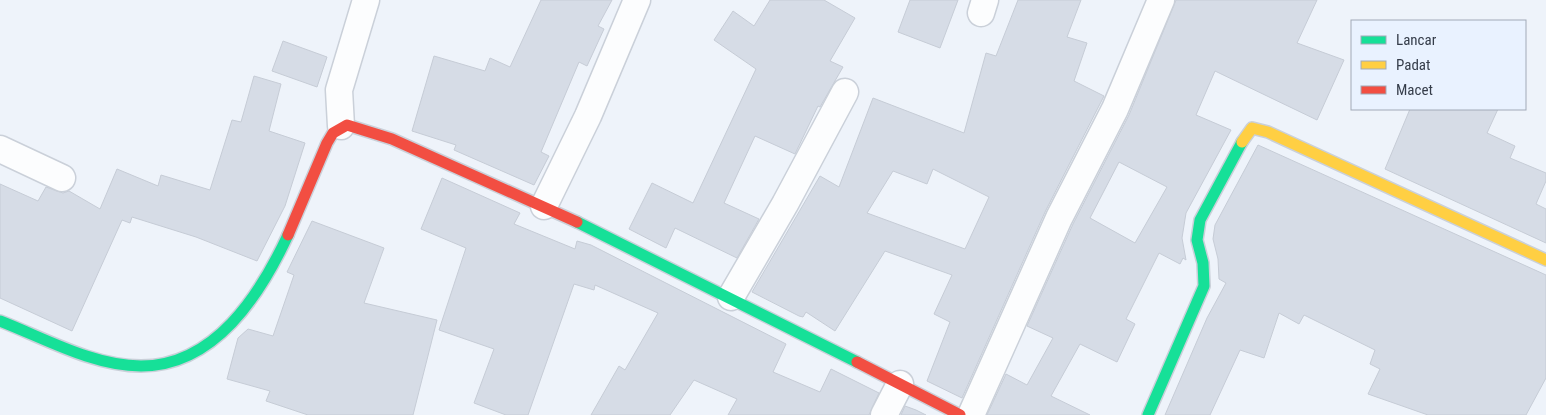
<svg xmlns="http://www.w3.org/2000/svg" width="1546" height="415" font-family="'Roboto Condensed',sans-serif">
	<rect width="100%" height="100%" fill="#eef3fa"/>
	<g fill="#d6dce6" stroke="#c6ccd6" fill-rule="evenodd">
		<path d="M 541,0 L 612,0 L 598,26 L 604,29 L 587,66 L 579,62 L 541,152 L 549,156 L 534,185 L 454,150 L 456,145 L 412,131 L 434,56 L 485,71 L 490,58 L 510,67 Z"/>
		<path d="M 770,0 L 824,0 L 855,18 L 830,61 L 843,67 L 820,107 L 818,106 L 795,154 L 755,136 L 724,203 L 759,219 L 737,258 L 675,228 L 666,248 L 629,229 L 652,183 L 693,203 L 756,69 L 714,40 L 733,11 L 754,26 Z"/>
		<path d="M 910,0 L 958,0 L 940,48 L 898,32 Z"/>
		<path d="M 1018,0 L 1081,0 L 1067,37 L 1087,43 L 1074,81 L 1104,96 L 1045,212 L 962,398 L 927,381 L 950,322 L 934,314 L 952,275 L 885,251 L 835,331 L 806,312 L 803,317 L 799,316 L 752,292 L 820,176 L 839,187 L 873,98 L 964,133 L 986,53 L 996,56 ZM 933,169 L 989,197 L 965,249 L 867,213 L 893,171 L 927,184 Z"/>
		<path d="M 1176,0 L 1317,0 L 1297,43 L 1344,60 L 1317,120 L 1215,71 L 1196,115 L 1231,130 L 1186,213 L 1182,238 L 1186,260 L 1183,258 L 1180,264 L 1159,253 L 1126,319 L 1135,324 L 1117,362 L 1080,344 L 1051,396 L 1090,415 L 987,415 L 1006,374 L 1027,385 L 1053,338 L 1027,326 L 1073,224 L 1129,115 ZM 1119,162 L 1167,187 L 1135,243 L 1090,218 Z"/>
		<path d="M 283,41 L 327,57 L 317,87 L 272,71 Z"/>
		<path d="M 254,76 L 281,84 L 269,131 L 305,143 L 285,206 L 257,261 L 196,237 L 132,217 L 130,223 L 122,220 L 72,331 L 0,298 L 0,184 L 38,201 L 46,187 L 63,193 L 69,191 L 100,209 L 117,169 L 158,186 L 161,175 L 210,190 L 232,120 L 241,122 Z"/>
		<path d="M 1410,109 L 1498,109 L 1487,133 L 1515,146 L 1510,158 L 1546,173 L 1546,181 L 1536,204 L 1546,209 L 1546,243 L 1385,169 Z"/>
		<path d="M 1258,145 L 1546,275 L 1546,378 L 1526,415 L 1428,415 L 1368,394 L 1380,369 L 1370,364 L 1375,350 L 1304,315 L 1299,324 L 1279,313 L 1264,358 L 1240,350 L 1210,415 L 1165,415 L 1207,318 L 1226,283 L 1219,279 L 1218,259 L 1213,239 L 1215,225 Z"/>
		<path d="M 442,178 L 520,213 L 514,224 L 575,249 L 577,241 L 591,245 L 786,344 L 773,372 L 820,392 L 831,369 L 879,393 L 869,415 L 728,415 L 737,399 L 694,380 L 670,415 L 591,415 L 619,366 L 625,370 L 658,313 L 595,285 L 594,290 L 574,284 L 528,415 L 506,415 L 474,403 L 494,349 L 439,330 L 466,248 L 421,229 Z"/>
		<path d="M 312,221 L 384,248 L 364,303 L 437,320 L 413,415 L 308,415 L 266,401 L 270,391 L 227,379 L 238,338 L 248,329 L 273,336 L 294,275 L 287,272 Z"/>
		<path d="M 905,406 L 916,410 L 926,415 L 901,415 Z"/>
	</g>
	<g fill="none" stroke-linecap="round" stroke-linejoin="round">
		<defs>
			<g id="street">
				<path d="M 981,13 L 985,0"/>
				<path d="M 341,126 L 339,90 L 366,0"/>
				<path d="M 0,149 L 62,178"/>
				<path d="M 544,206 L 588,116 L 637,0"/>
				<path d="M 731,297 L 785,204 L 845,92"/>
				<path d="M 884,415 L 900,384"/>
				<path d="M 971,415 L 1059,218 L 1115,109 L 1161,0"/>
			</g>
			<g id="fast">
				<path d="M 577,222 L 857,362"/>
				<path d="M 0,321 C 44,338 93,366 141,366 C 215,366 260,295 288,235"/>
				<path d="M 1148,415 L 1204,286 L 1203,263 L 1197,240 L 1200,220 L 1242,142"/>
			</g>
			<path id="slow" d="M 1242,142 L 1252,128 L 1268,132 L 1546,260"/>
			<g id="jam">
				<path d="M 288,235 L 327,143 L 333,133 L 347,125 L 392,139 L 577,222"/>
				<path d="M 857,362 L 960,415"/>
			</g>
		</defs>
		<use href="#street" stroke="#cad0d9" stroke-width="29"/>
		<use href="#fast" stroke="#cad0d9" stroke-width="14"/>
		<use href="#slow" stroke="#cad0d9" stroke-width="14"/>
		<use href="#jam" stroke="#cad0d9" stroke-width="14"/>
		<use href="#street" stroke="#fcfdfe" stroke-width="26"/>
		<use href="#fast" stroke="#16e098" stroke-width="11"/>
		<use href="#slow" stroke="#ffcf43" stroke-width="11"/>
		<use href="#jam" stroke="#f24e42" stroke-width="11"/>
	</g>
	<rect x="1351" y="20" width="175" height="90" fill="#e9f2ff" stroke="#a1aab7"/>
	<rect x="1361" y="36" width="25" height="8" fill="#16e098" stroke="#a1aab7"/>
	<text x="1396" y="45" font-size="15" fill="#353d4a">Lancar</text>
	<rect x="1361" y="61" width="25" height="8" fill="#ffcf43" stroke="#a1aab7"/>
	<text x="1396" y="70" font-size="15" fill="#353d4a">Padat</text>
	<rect x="1361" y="86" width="25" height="8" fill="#f24e42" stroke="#a1aab7"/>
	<text x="1396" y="95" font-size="15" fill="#353d4a">Macet</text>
</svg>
